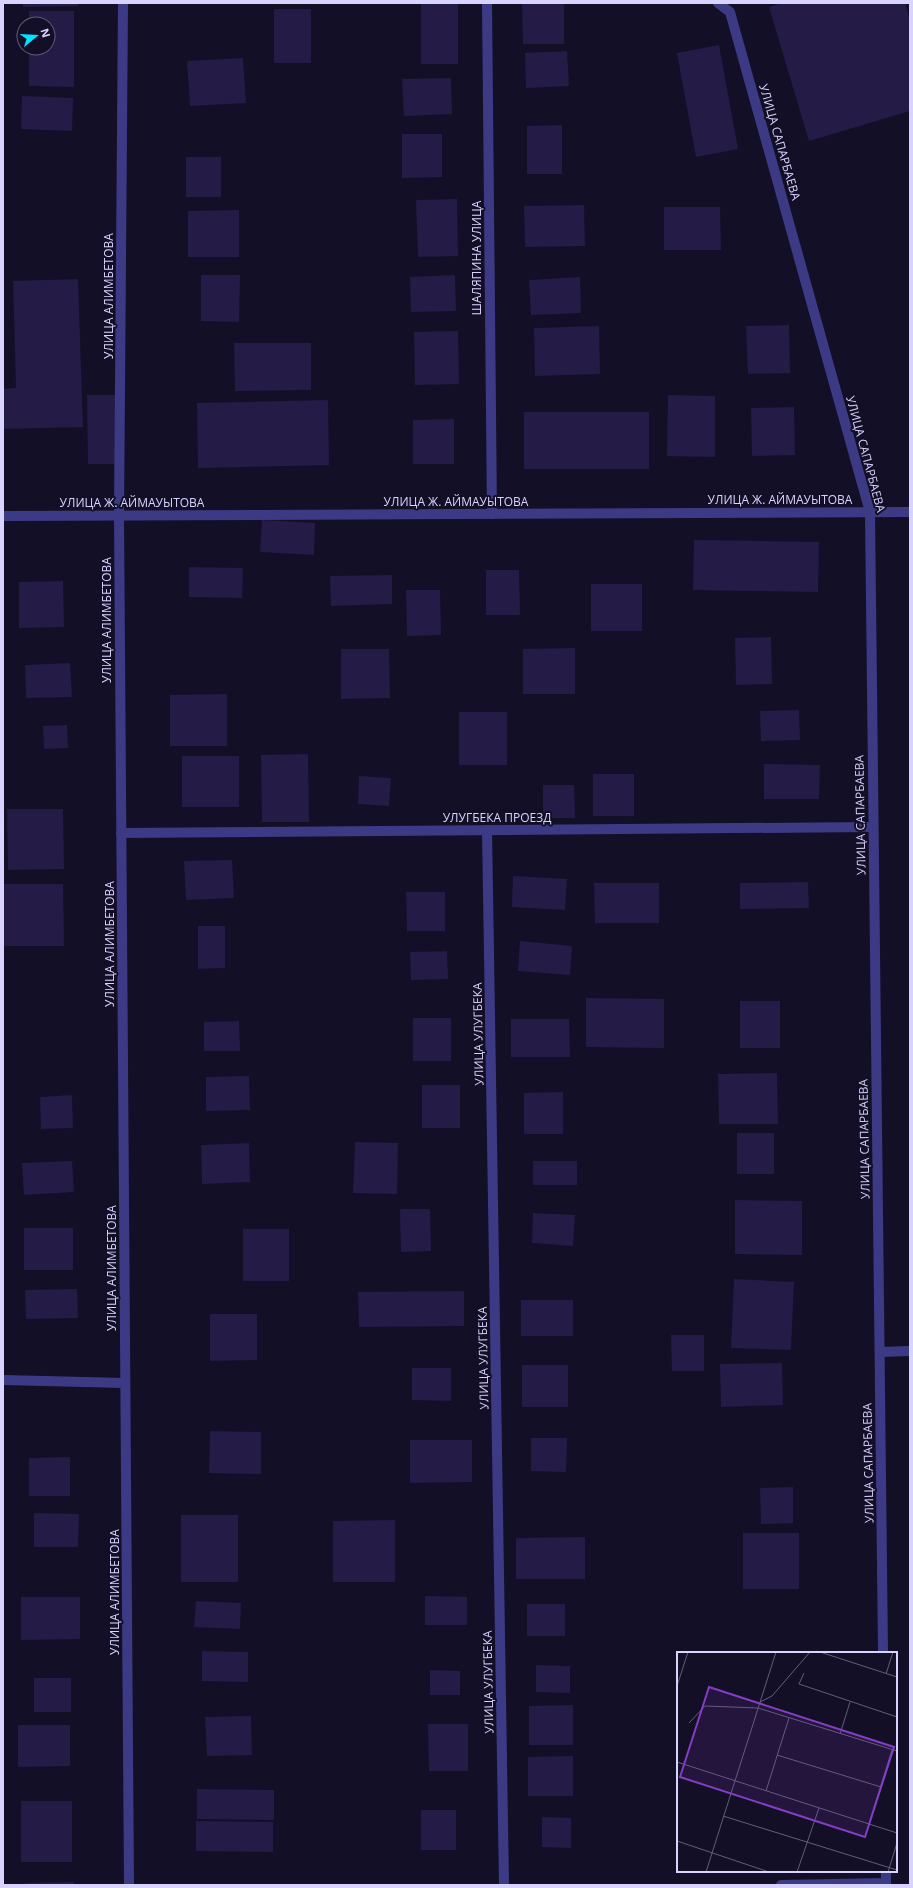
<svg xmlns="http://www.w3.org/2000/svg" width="913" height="1888" font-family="'Open Sans',sans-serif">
	<rect width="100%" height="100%" fill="#130f26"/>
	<g fill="#241b47">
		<path d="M 23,3 L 78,3 L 78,6 L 23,7 Z"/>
		<rect x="421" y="3" width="37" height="61"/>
		<path d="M 522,3 L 564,3 L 564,44 L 523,44 Z"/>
		<path d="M 782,3 L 905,3 L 910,21 L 910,111 L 809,141 L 769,7 Z"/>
		<rect x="274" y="9" width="37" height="54"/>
		<path d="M 29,11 L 74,11 L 74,87 L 29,86 L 29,48 L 48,48 L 48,24 L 29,24 Z"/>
		<path d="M 719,45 L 738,149 L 696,157 L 677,53 Z"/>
		<path d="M 567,51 L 569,86 L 526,88 L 525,53 Z"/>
		<path d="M 243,58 L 246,103 L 190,106 L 187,61 Z"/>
		<path d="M 451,78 L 452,114 L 404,116 L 402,79 Z"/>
		<path d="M 22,96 L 73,98 L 72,131 L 21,129 Z"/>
		<path d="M 562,125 L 562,174 L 527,174 L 527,126 Z"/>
		<path d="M 402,134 L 442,134 L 442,177 L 402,178 Z"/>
		<rect x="186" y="157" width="35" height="40"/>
		<path d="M 457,199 L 458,256 L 418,257 L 416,200 Z"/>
		<path d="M 584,205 L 585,246 L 525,247 L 524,206 Z"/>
		<path d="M 664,207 L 720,207 L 721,250 L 664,250 Z"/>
		<path d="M 239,210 L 239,257 L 188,257 L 188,211 Z"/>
		<path d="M 201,275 L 240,275 L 239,322 L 201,321 Z"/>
		<path d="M 455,275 L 456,311 L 411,312 L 410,277 Z"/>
		<path d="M 580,277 L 581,313 L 531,315 L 529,280 Z"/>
		<path d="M 78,279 L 83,427 L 3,429 L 3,389 L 16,388 L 13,281 Z"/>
		<path d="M 789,325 L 790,373 L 748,374 L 746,326 Z"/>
		<path d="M 599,326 L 600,374 L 535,376 L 534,328 Z"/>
		<path d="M 458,331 L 459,384 L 415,385 L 414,332 Z"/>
		<path d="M 234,343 L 311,343 L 311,390 L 235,391 Z"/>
		<path d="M 87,395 L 116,395 L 116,464 L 88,464 Z"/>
		<path d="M 668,395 L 715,396 L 715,457 L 667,456 Z"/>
		<path d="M 328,400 L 329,465 L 198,468 L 197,403 Z"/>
		<path d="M 794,407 L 795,455 L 752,456 L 751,408 Z"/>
		<rect x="524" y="412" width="125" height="57"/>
		<path d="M 454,419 L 454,464 L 413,464 L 413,420 Z"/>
		<path d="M 262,520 L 315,523 L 314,555 L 260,552 Z"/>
		<path d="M 694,540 L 819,542 L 818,592 L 693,590 Z"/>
		<path d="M 189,567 L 243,568 L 242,598 L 189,597 Z"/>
		<path d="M 486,570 L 519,570 L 520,615 L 486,615 Z"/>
		<path d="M 392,575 L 392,604 L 331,606 L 330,576 Z"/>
		<path d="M 63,581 L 64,627 L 19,628 L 19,582 Z"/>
		<rect x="591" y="584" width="51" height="47"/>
		<path d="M 406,590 L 440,590 L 441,635 L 407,636 Z"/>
		<path d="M 771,637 L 772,684 L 736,685 L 735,638 Z"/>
		<path d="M 575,648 L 575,694 L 523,694 L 523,649 Z"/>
		<path d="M 341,649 L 389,649 L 390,698 L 341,699 Z"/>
		<path d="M 70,663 L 72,697 L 26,698 L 25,665 Z"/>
		<path d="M 227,694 L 227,746 L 170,746 L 170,695 Z"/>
		<path d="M 799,710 L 800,740 L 761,741 L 760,711 Z"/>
		<rect x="459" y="712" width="48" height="53"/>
		<path d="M 67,725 L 68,748 L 44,749 L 43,726 Z"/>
		<path d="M 308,754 L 309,822 L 262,822 L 261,755 Z"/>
		<rect x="182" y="756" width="57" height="51"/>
		<path d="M 764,764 L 820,765 L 819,799 L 764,799 Z"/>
		<rect x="593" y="774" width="41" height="42"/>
		<path d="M 359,776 L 391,778 L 389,806 L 358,804 Z"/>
		<path d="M 543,785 L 574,785 L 575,818 L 543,818 Z"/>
		<path d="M 7,809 L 63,809 L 64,869 L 8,870 Z"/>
		<path d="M 232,860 L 234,898 L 186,900 L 184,861 Z"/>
		<path d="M 513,876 L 567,879 L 565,910 L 512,907 Z"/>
		<path d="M 808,882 L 809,908 L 740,909 L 740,883 Z"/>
		<path d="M 594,883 L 659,883 L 659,923 L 595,923 Z"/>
		<path d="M 3,884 L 63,884 L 64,946 L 3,946 Z"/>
		<path d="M 406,892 L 445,892 L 445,931 L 407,931 Z"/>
		<path d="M 198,926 L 225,926 L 225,968 L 198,969 Z"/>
		<path d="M 520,941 L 572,946 L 570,975 L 518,971 Z"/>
		<path d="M 447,951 L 448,979 L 411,980 L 410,952 Z"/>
		<path d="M 586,998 L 664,999 L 664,1048 L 586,1047 Z"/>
		<rect x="740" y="1001" width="40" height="47"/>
		<rect x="413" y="1018" width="38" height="43"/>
		<path d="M 511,1019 L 569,1019 L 570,1057 L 511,1057 Z"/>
		<path d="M 239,1021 L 240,1051 L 204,1051 L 204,1022 Z"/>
		<path d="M 777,1073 L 778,1124 L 719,1124 L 718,1074 Z"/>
		<path d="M 249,1076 L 250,1110 L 206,1111 L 206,1077 Z"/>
		<rect x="422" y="1085" width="38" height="43"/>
		<path d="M 563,1092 L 563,1134 L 524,1134 L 524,1093 Z"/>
		<path d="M 72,1095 L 73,1128 L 41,1129 L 40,1097 Z"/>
		<rect x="737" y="1133" width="37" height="41"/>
		<path d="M 355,1142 L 398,1143 L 397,1194 L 353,1193 Z"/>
		<path d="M 249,1143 L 250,1182 L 202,1184 L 201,1145 Z"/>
		<path d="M 72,1161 L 74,1192 L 24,1195 L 22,1163 Z"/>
		<rect x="533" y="1161" width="44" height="24"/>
		<path d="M 735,1200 L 802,1201 L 802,1255 L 735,1254 Z"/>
		<path d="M 400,1209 L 430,1209 L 431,1251 L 401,1252 Z"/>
		<path d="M 533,1213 L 575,1215 L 573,1246 L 532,1243 Z"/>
		<rect x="24" y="1228" width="49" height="42"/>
		<rect x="243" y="1229" width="46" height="52"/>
		<path d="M 734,1279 L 794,1282 L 791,1350 L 731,1348 Z"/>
		<path d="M 77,1289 L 78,1318 L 26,1319 L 25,1290 Z"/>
		<path d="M 464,1291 L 464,1326 L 359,1327 L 358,1292 Z"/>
		<rect x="521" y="1300" width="52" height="36"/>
		<path d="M 210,1314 L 257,1314 L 257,1360 L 210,1361 Z"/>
		<path d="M 671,1335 L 704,1335 L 704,1371 L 672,1371 Z"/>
		<path d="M 782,1363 L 783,1405 L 721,1407 L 720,1364 Z"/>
		<rect x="522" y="1365" width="46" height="42"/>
		<path d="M 412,1368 L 451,1368 L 451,1401 L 412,1400 Z"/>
		<path d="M 210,1431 L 261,1432 L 261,1474 L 209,1473 Z"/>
		<path d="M 531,1438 L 567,1438 L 566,1472 L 531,1471 Z"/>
		<path d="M 410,1440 L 472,1440 L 472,1482 L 410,1483 Z"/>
		<path d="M 70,1457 L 70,1496 L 29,1496 L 29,1458 Z"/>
		<path d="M 793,1487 L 793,1523 L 761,1524 L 760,1488 Z"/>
		<path d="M 34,1513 L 79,1514 L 78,1547 L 34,1547 Z"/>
		<rect x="181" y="1515" width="57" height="67"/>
		<path d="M 395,1520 L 395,1582 L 333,1582 L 333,1521 Z"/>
		<rect x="743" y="1533" width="56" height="56"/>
		<path d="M 585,1537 L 585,1579 L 516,1579 L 516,1538 Z"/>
		<path d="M 425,1596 L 467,1597 L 467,1625 L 425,1625 Z"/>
		<path d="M 21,1597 L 80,1597 L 80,1639 L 21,1640 Z"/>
		<path d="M 196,1601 L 241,1603 L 240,1629 L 194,1627 Z"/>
		<rect x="527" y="1604" width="38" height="32"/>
		<path d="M 202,1651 L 248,1652 L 248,1682 L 202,1681 Z"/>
		<path d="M 536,1665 L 570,1666 L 570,1693 L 536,1692 Z"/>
		<path d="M 430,1670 L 460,1671 L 460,1695 L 430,1695 Z"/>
		<rect x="34" y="1678" width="37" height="34"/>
		<path d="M 573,1705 L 573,1745 L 529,1745 L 529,1706 Z"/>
		<path d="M 251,1716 L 252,1755 L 207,1756 L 205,1717 Z"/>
		<path d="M 428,1724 L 468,1724 L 468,1771 L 429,1771 Z"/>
		<path d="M 18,1725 L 70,1725 L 70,1766 L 18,1767 Z"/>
		<path d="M 573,1756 L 573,1796 L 528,1796 L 528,1757 Z"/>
		<path d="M 197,1789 L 274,1790 L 274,1820 L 197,1819 Z"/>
		<rect x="21" y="1801" width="51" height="61"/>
		<rect x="421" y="1810" width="35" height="40"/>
		<path d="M 542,1817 L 571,1818 L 571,1848 L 542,1847 Z"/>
		<path d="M 196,1821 L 273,1822 L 273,1852 L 196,1851 Z"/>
		<path d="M 74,1882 L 74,1885 L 25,1885 L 25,1883 Z"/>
	</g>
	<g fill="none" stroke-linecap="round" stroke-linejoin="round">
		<path stroke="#3d3a85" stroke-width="10" d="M 487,3 L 492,514"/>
		<g stroke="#3d3a85" stroke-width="10">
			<path d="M 123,3 L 119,515 L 129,1885"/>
			<path d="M 718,3 L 730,12 L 870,512 L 883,1653"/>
			<path d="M 487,830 L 504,1885"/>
			<path d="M 121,833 L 873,827"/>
			<path d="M 880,1352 L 910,1351"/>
			<path d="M 3,1380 L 125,1383"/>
			<path d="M 886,1871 L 886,1885"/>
			<path d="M 781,1885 L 886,1883"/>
		</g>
		<path stroke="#3d3a85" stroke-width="10" d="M 3,516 L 910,512"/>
	</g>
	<g text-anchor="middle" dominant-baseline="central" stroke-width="4" stroke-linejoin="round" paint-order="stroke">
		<g font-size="12" fill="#d9d4ff" stroke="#130f26">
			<text transform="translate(780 142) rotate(74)">УЛИЦА САПАРБАЕВА</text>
			<text transform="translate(476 258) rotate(-90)">ШАЛЯПИНА УЛИЦА</text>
			<text transform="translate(108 296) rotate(-90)">УЛИЦА АЛИМБЕТОВА</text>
			<text transform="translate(866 454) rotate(75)">УЛИЦА САПАРБАЕВА</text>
			<text x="780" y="499">УЛИЦА Ж. АЙМАУЫТОВА</text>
			<text x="456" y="501">УЛИЦА Ж. АЙМАУЫТОВА</text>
			<text x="132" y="502">УЛИЦА Ж. АЙМАУЫТОВА</text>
			<text transform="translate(106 620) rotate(-90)">УЛИЦА АЛИМБЕТОВА</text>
			<text transform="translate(860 815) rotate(-91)">УЛИЦА САПАРБАЕВА</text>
			<text x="497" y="817">УЛУГБЕКА ПРОЕЗД</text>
			<text transform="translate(109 944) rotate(-90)">УЛИЦА АЛИМБЕТОВА</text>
			<text transform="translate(478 1034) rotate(-91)">УЛИЦА УЛУГБЕКА</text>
			<text transform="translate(864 1139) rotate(-91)">УЛИЦА САПАРБАЕВА</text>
			<text transform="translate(111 1268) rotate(-90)">УЛИЦА АЛИМБЕТОВА</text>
			<text transform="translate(483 1358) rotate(-91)">УЛИЦА УЛУГБЕКА</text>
			<text transform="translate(868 1463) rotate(-91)">УЛИЦА САПАРБАЕВА</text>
			<text transform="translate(114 1592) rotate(-90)">УЛИЦА АЛИМБЕТОВА</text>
			<text transform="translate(488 1682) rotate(-91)">УЛИЦА УЛУГБЕКА</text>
		</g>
	</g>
	<g transform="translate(677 1652)">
		<rect width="220" height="220" fill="#130f26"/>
		<path fill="none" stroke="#625e7d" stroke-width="1" d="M 143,0 L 220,25M 127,21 L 122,32 L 220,65M 209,22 L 216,0M 0,34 L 11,0M 83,50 L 95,44 L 133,0M 12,71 L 28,54 L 81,56 L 220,99M 163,82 L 173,50M 100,103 L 204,135M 0,110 L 220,181M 89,139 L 112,66M 46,164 L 220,218M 192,172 L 215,98M 0,189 L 92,220M 29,220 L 99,0M 120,220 L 142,156M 211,220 L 220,191"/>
		<path fill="#843dc5" fill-opacity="0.15" stroke="#843dc5" stroke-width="2" d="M 32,35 L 217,95 L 188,185 L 3,125 Z"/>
		<rect width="220" height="220" fill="none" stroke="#d9d4ff" stroke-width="2"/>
	</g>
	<rect width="913" height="1888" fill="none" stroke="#d9d4ff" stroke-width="8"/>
	<g transform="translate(36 36) rotate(72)"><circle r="19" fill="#130f26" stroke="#625e7d"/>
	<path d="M0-3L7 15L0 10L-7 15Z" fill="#00e5ff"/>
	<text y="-6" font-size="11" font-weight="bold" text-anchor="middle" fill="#d9d4ff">N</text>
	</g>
</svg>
